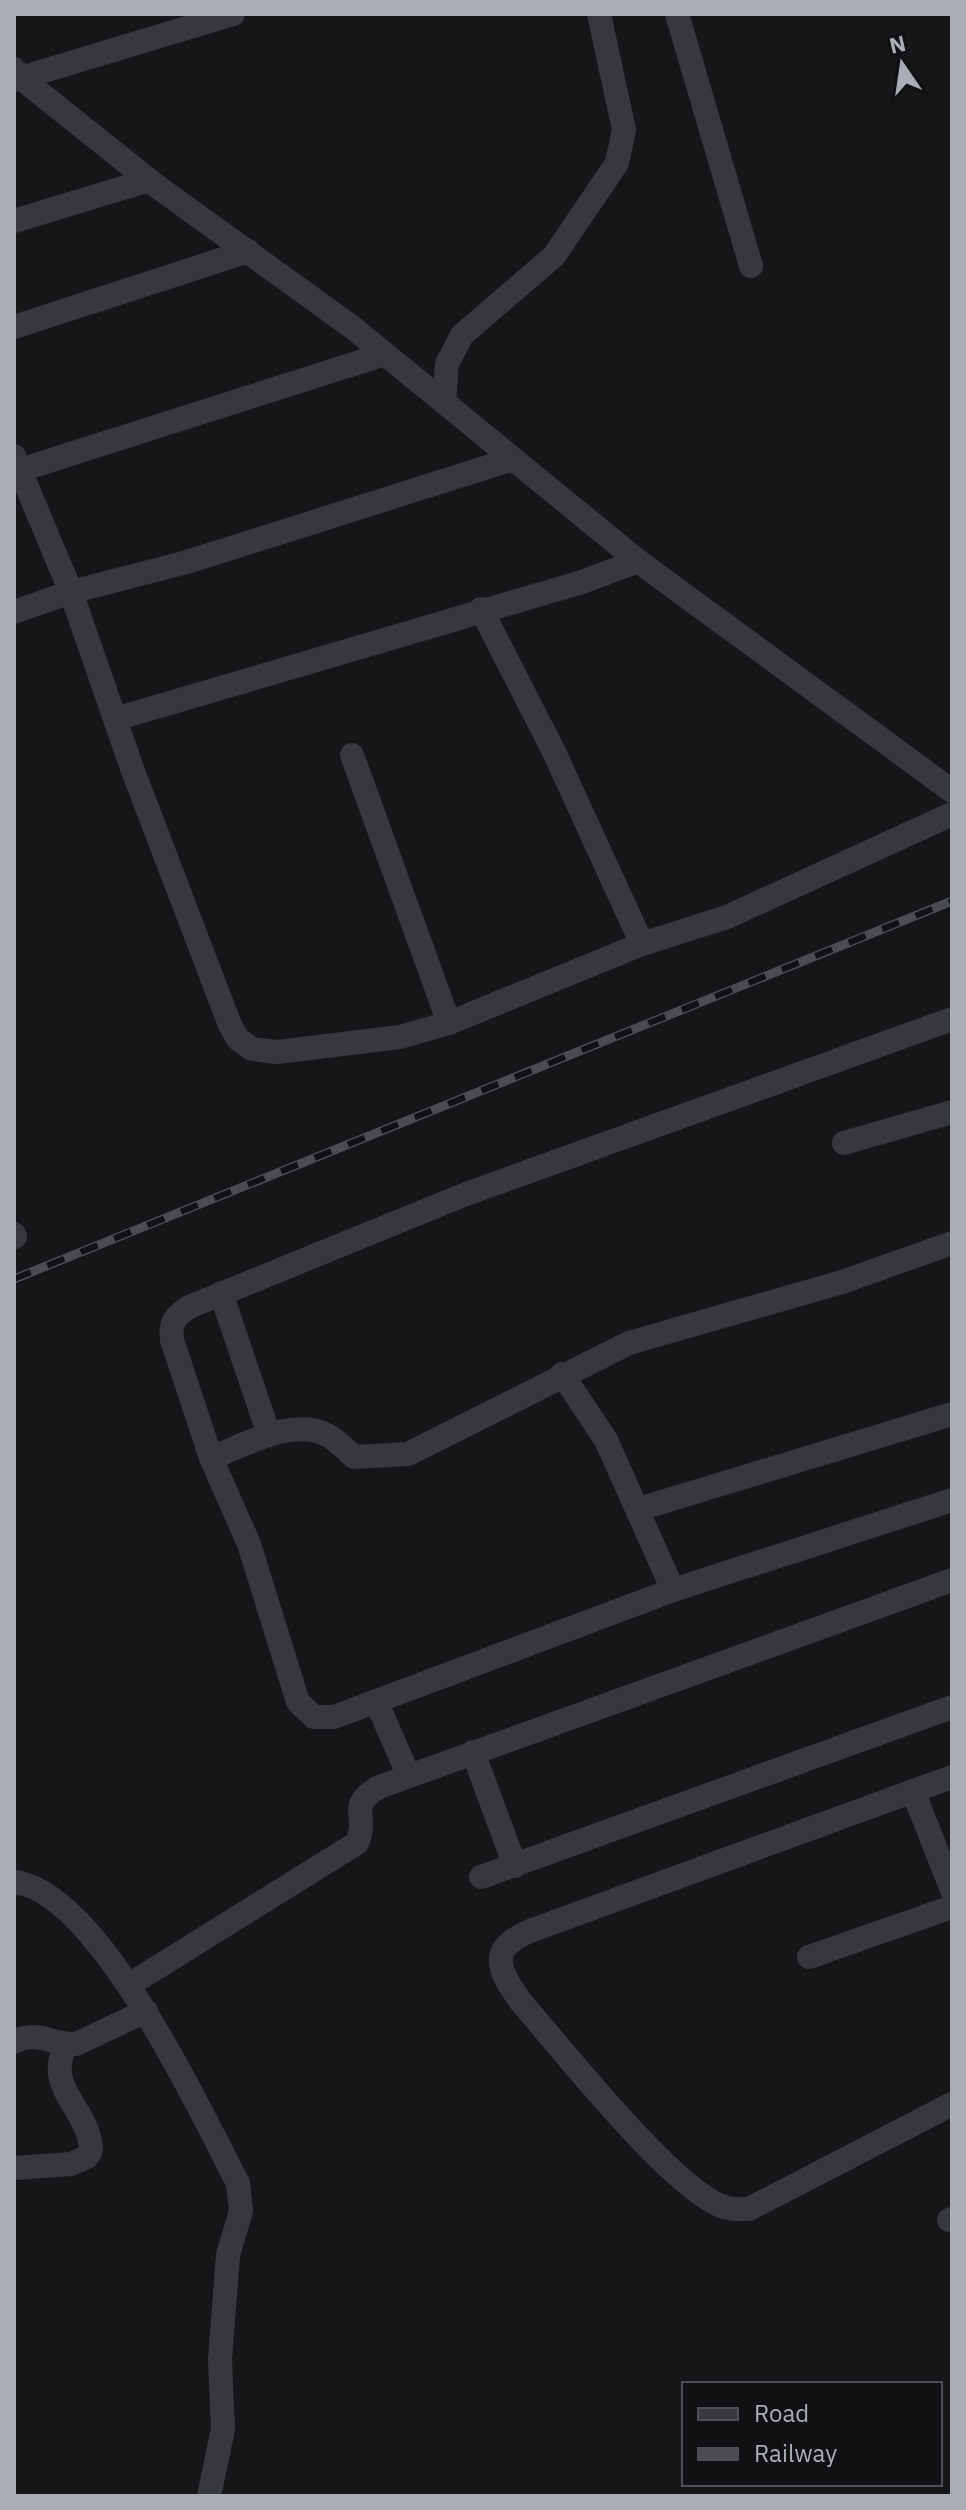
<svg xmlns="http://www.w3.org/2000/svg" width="966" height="2510" font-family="'IBM Plex Sans',sans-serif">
	<rect width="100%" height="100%" fill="#161618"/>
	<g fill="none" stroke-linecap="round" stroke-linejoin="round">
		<g stroke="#37383d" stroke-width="24">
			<path d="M 677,14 L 751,266"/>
			<path d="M 14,69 L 21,78 L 155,185 L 352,327 L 638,561 L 952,791"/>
			<path d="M 14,80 L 233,14"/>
			<path d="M 14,221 L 149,180"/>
			<path d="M 14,327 L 248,251"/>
			<path d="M 444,402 L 447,364 L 462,335 L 554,256 L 617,163 L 624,130 L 599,14"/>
			<path d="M 14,456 L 71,592 L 133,771 L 230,1025 L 238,1039 L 252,1049 L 277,1052 L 400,1037 L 449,1023 L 642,944 L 727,917 L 952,814"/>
			<path d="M 14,472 L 385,354"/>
			<path d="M 481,609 L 554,752 L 642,944"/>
			<path d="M 14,612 L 71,592 L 187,562 L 513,459"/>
			<path d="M 115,719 L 582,582 L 638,561"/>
			<path d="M 352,755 L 449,1023"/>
			<path d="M 844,1143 L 952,1112"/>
			<path d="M 14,1234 L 15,1237"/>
			<path d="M 952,1243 L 842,1282 L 629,1343 L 408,1454 L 354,1457 C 346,1450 338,1441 329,1436 C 294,1416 244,1445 211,1458 L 249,1544 L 298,1702 L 314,1717 L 334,1717 L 673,1590 L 952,1500"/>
			<path d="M 221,1293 L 269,1435"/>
			<path d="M 562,1374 L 606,1440 L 673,1590"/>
			<path d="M 211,1458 L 172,1340 C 170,1323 174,1317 189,1307 L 466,1194 L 952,1019"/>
			<path d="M 639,1509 L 952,1414"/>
			<path d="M 376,1701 L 408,1774"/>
			<path d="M 473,1752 L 515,1866"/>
			<path d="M 952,1777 L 530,1931 C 487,1949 498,1970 521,2002 C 561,2048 673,2190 724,2207 C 731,2210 741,2209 749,2209 L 952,2104"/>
			<path d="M 913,1791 L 952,1890"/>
			<path d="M 481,1877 L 952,1707"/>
			<path d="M 14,1882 C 99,1891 200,2112 238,2183 L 241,2211 L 228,2255 L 220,2360 L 223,2429 L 209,2496"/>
			<path d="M 809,1957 L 952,1907"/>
			<path d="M 129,1985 L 357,1843 C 370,1812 345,1808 379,1787 L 952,1580"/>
			<path d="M 14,2042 C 37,2029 54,2046 76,2044 L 146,2011"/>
			<path d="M 14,2168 L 71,2164 L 87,2157 L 91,2150 C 90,2109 43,2089 66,2045"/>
			<path d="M 949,2220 L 952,2219"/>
		</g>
		<defs>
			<path id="rail" d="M 14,1279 L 952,901"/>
		</defs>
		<use href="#rail" stroke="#4a4c52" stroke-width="9"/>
		<use href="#rail" stroke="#111113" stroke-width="6" stroke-dasharray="18" stroke-linecap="butt"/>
	</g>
	<rect width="966" height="2510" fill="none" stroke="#a8adb8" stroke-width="32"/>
	<rect x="682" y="2382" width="260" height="104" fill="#111113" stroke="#4d4f55" stroke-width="2"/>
	<rect x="698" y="2408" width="40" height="12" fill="#37383d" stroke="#4d4f55" stroke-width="2"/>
	<text x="754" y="2422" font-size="24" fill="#a8adb8">Road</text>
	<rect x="698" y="2448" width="40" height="12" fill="#4a4c52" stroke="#4d4f55" stroke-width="2"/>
	<text x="754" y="2462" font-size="24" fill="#a8adb8">Railway</text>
	<g transform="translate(902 64) rotate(347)" stroke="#111113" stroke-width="6" paint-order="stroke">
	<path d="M0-6L14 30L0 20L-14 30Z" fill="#a8adb8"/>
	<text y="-12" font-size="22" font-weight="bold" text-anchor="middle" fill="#a8adb8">N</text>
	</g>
</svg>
